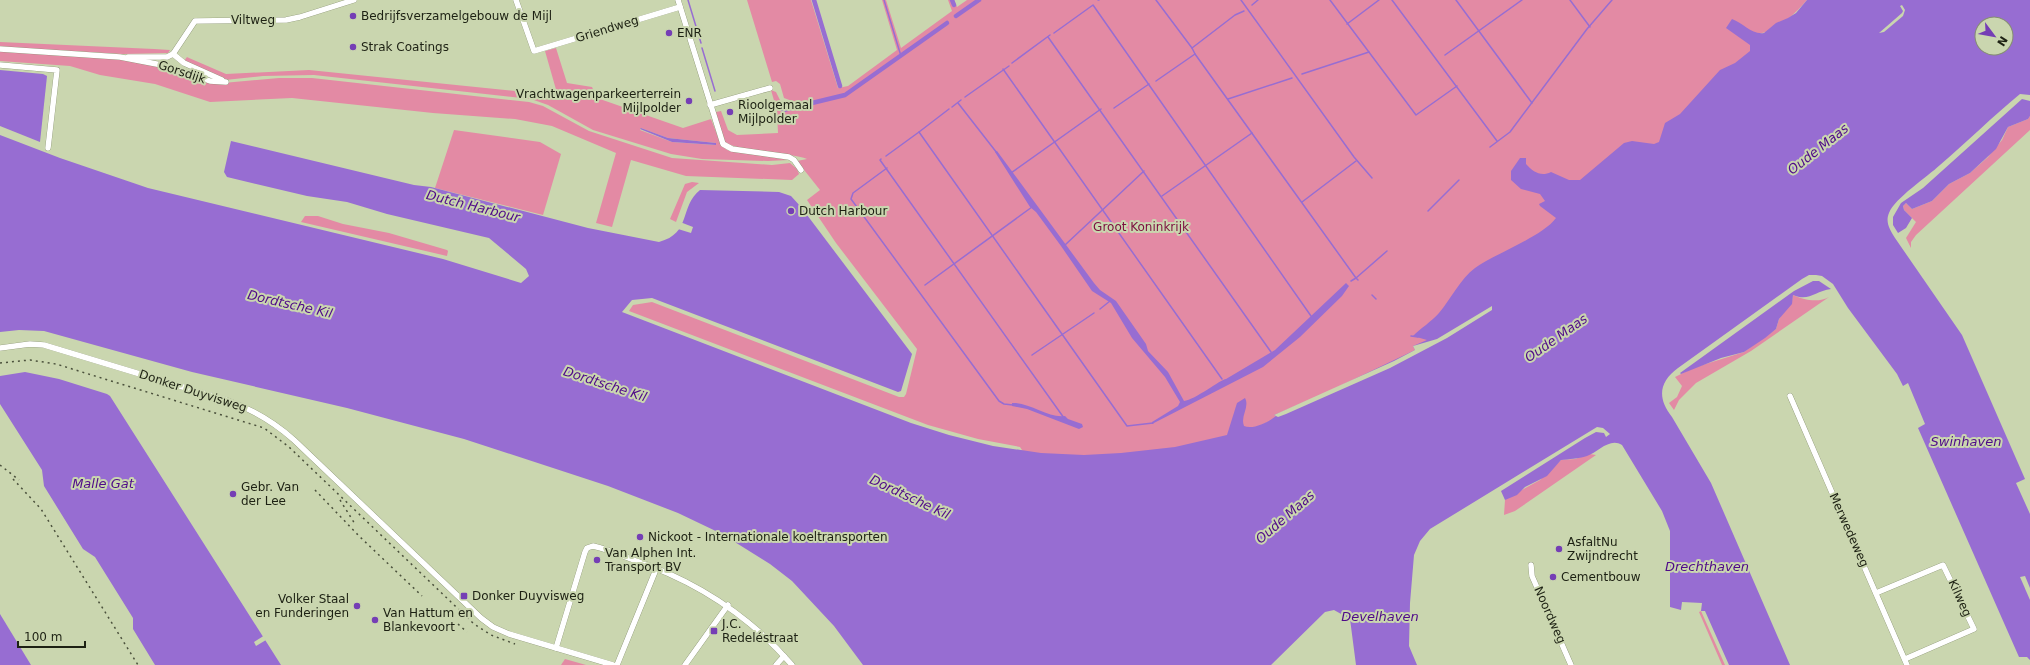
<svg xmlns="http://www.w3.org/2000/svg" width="2030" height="665" font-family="'DejaVu Sans',sans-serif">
	<rect width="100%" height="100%" fill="#cad6af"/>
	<g fill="#e38aa4" fill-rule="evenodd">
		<path d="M 747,0 L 811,0 L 838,88 L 848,86 L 897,50 L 882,0 L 886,0 L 901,48 L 952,11 L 948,0 L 954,0 L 957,7 L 967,0 L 1807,0 C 1797,12 1772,36 1755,33 L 1812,96 L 1488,318 L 1234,438 L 1130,458 L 1024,453 L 1020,447 L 978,439 L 928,425 L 629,311 L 633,305 L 652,302 L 899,397 L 904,397 L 906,394 L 917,349 L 836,243 L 807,200 L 820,190 L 797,161 L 807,159 C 792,153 732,150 725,142 C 720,135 718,120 716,112 L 721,111 L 728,130 L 737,135 L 778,133 L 777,111 L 771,90 L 776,92 L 782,104 L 793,103 L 792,101 L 784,98 L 780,84 L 776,81 L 772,82 Z"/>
		<path d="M 0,42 L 154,49 L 170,50 L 168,53 L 123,54 L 0,47 Z"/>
		<path d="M 556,48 L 567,83 L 592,87 L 597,98 L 683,128 L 711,119 L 721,145 L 727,150 L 788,160 L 768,161 L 702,159 L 671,154 L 593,130 L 548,105 L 531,99 L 314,75 L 263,76 L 225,80 L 184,61 L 187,57 L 189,58 L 226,74 L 309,70 L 525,92 L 559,100 L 545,51 ZM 641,128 L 668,138 L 716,143 L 715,145 L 672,142 L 640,130 Z"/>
		<path d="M 0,50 L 115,57 L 158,65 L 212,84 L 279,78 L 312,78 L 529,102 L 543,106 L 589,131 L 672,158 L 772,165 L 790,163 L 797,169 L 799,174 L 792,180 L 686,176 L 631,160 L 612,227 L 596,223 L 616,153 L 552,126 L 515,119 L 433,113 L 292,98 L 210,102 L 155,84 L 100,75 L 70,66 L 0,61 Z"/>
		<path d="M 2030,116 L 2030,130 L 1916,235 L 1911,242 L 1911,248 L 1906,238 L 1916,222 L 1904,210 L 1903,206 L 1906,203 L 1912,209 L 1932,201 L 1949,184 L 1970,173 L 1988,157 L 2002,140 L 2008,127 L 2028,119 Z"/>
		<path d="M 454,130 L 540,142 L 561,154 L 543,215 L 435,188 Z"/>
		<path d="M 692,182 L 699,183 L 687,192 L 676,222 L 670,219 L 685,184 Z"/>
		<path d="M 305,216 L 318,216 L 343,224 L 389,233 L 447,250 L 448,251 L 447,256 L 301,222 Z"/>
		<path d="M 1793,295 C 1803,300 1819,303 1829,297 L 1751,351 L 1696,383 L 1679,400 L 1674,410 L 1669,403 L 1677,397 L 1682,386 L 1675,377 L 1693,368 L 1744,352 L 1776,329 L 1779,319 L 1792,301 Z"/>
		<path d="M 1590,454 L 1596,455 L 1515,511 L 1504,515 L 1505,500 L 1507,498 L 1540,480 L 1561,460 L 1575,459 Z"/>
		<path d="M 1701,611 L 1725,665 L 1722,665 L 1719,658 L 1699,612 Z"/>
		<path d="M 565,659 L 586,665 L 561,665 Z"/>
	</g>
	<g fill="#976dd2" fill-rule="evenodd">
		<path d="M 1807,0 L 2030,0 L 2030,95 L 2020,94 C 1993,116 1967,142 1940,165 C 1927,177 1895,198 1889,213 C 1885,222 1890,230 1895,238 L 1962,335 L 2025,479 L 2016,483 L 2030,514 L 2030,660 L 2027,657 L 2019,657 L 1918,428 L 1925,424 L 1908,383 L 1903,386 L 1897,374 L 1848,308 L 1833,284 L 1822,276 L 1816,275 L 1809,275 L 1802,279 L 1678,368 C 1659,382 1657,398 1672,417 L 1711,483 L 1790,665 L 1729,665 L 1705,611 L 1701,611 L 1702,603 L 1682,602 L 1681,610 L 1670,607 L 1670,531 L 1662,511 L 1622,445 C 1610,437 1598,452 1587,456 C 1578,459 1569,459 1561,460 L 1547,476 L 1525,487 L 1517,495 L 1505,500 L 1501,491 L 1585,438 L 1596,432 L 1604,433 L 1606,437 L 1610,434 L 1603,428 L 1597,427 L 1430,529 L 1420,541 L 1414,555 L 1410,603 L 1409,646 L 1417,665 L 1356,665 L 1350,619 L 1334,610 L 1325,612 L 1271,665 L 863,665 L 834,626 L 792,581 L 770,564 L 722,534 L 678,513 L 608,486 L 464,439 L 347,408 L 192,372 L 44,331 L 19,330 L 0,332 L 0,135 L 60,158 L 148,188 L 443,259 L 521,283 L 529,276 L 526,269 L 489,238 L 387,214 L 347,202 L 307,196 L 227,177 L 224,172 L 231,141 L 414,185 L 431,187 L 588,228 L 659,242 C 692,233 679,207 700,190 L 779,192 L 791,196 L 801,207 L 912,354 L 901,391 L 898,392 L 652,298 L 632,300 L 622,312 L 911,423 L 949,435 L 993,446 L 1041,453 L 1084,455 L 1121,453 L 1175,447 L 1227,435 L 1237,403 L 1245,398 C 1250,407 1240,416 1244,426 C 1253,430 1269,422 1276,416 L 1274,415 L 1279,413 L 1323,394 L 1415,350 L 1413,346 L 1427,340 L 1413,336 C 1421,328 1431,322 1439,313 C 1451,299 1460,279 1475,268 C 1496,253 1542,237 1556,218 L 1540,206 L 1539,204 L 1545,201 L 1540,194 L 1521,189 L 1511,180 L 1511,171 L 1520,158 L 1526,158 L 1526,164 C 1533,172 1541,177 1551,172 L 1569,180 L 1580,180 L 1624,143 L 1632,141 L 1654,144 L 1659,142 L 1665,123 L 1680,114 L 1720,70 L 1735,63 L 1750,51 L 1750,45 L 1726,28 L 1732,19 C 1743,23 1752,35 1764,33 L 1776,23 L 1788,18 L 1796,13 ZM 1982,24 L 2006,24 L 2006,48 L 1982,48 Z"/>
		<path d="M 0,70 L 43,74 L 47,76 L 40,142 L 0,126 Z"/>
		<path d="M 2022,99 L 2030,101 L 2030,116 L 2028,119 L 2008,127 L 1996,149 L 1970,173 L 1949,184 L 1932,201 L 1912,209 L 1906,203 L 1903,206 L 1904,210 L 1912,218 L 1906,228 L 1898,233 L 1893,225 L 1893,217 L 1901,203 L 1923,188 Z"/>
		<path d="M 641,128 L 668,138 L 716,143 L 716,145 L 672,142 L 640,129 Z"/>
		<path d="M 997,151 L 1094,283 L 1100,290 L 1116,301 L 1146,344 L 1148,351 L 1168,372 L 1184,401 C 1195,400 1221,379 1226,379 L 1275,350 L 1346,283 L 1349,286 L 1342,296 L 1300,337 L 1263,367 L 1152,424 L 1152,422 L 1178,406 L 1180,402 L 1165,377 L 1132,338 L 1111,303 L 1092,291 L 1061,246 L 1036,212 L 1030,207 L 995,152 Z"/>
		<path d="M 1813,281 L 1819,281 L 1831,289 C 1815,291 1809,302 1793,295 L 1792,304 L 1779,319 L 1776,329 L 1765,338 L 1744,352 L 1721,358 L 1681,374 L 1680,373 L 1794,291 Z"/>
		<path d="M 25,372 L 59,379 L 107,394 L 110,396 L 281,665 L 155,665 L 133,629 L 133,618 L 95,557 L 83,549 L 44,486 L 42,470 L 0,404 L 0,376 Z"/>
		<path d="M 1012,403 C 1029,402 1050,419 1065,416 L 1068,419 L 1082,424 L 1083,427 L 1079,429 L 1027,409 L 1012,406 Z"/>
		<path d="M 0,614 L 31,665 L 0,665 Z"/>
	</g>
	<g fill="#cad6af">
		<path d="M 1902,5 L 1905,10 L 1903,16 L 1884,32 L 1879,33 L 1902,13 L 1903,11 L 1900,6 Z"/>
		<path d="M 680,222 L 693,227 L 691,233 L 678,229 Z"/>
		<path d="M 1492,306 L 1492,310 L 1447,338 L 1390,368 L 1286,414 L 1278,417 L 1274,415 L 1394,361 L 1415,350 L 1413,346 L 1437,339 Z"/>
		<path d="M 2025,576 L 2030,588 L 2030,600 L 2020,577 Z"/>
		<path d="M 265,635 L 266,640 L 256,646 L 254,642 Z"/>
	</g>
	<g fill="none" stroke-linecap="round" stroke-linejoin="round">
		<g stroke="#976dd2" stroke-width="1.5">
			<path d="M 688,0 L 701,43"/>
			<path d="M 884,0 L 901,56"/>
			<path d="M 1098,0 L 1099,0"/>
			<path d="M 1156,0 L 1192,48"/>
			<path d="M 1241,0 L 1354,157 L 1372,178"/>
			<path d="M 1330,0 L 1416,115 L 1457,86"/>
			<path d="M 1392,0 L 1497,141"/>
			<path d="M 1456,0 L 1532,103"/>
			<path d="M 1570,0 L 1590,27"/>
			<path d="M 1252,5 L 1258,0"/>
			<path d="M 1347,24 L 1379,0"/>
			<path d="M 1054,33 L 1093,5 L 1311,316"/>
			<path d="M 1048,37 L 1271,352"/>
			<path d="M 702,48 L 715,91"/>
			<path d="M 1195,54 L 1356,278 L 1387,251"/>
			<path d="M 1445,55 L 1522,0"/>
			<path d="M 1012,63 L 1050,35"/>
			<path d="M 1003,69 L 1222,379"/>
			<path d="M 1302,74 L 1369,52"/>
			<path d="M 1156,81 L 1195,54 L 1192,48 L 1235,15 L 1244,11"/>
			<path d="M 965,97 L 1009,66"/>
			<path d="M 1228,99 L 1292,78"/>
			<path d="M 958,103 L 997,153"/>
			<path d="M 952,107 L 961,100"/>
			<path d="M 1114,108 L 1149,84"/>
			<path d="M 949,109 L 919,132 L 1127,426 L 1153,423"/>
			<path d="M 1490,147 L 1510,132 L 1587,29 L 1612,0"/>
			<path d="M 886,156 L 919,132"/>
			<path d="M 881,159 L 880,160 L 1064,418"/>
			<path d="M 887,168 L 853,193 L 851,199 L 999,401 L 1004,404 L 1013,405"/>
			<path d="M 1011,173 L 1101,109"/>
			<path d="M 1162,196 L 1252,133"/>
			<path d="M 1302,202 L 1356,161"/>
			<path d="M 1428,211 L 1459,180"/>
			<path d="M 1065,245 L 1144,171"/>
			<path d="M 1351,281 L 1356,278 L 1358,280"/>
			<path d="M 925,285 L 1032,207"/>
			<path d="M 1372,295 L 1376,299"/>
			<path d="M 1100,309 L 1110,301"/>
			<path d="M 1411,336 L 1418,337"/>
			<path d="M 1032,355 L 1094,313"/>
		</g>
		<g stroke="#976dd2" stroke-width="4.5">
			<path d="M 814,0 L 840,86"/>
			<path d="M 952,0 L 954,5"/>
			<path d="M 956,16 L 979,0"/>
			<path d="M 783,110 L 845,95 L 947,23"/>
		</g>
		<defs>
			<g id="minor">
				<path d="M 516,0 L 534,51 L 680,7"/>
				<path d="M 678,0 L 723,144 L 732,149 L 789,157 L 794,160 L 801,170"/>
				<path d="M 0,49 L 120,57 L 167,66 L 210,81 L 226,82"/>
				<path d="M 173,54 L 195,21 L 286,20 L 300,17 L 354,0"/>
				<path d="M 128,57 L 167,57 L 173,54 L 184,63 L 222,80"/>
				<path d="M 0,65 L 57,70 L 48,148"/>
				<path d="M 710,105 L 770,88"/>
				<path d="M 0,348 L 30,344 L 44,345 L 226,400 C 252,409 274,422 294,440 L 481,618 L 493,627 L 509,634 L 613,665"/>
				<path d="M 1790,396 L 1907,665"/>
				<path d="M 1531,565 L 1532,576 L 1571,665"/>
				<path d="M 1876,593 L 1943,565 L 1974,629 L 1905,659"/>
				<path d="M 556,648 L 585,552 L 587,548 L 593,546 C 606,549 619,554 631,559 C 694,580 748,614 792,665"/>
				<path d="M 617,665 L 657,567"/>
				<path d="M 685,665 L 728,605"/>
				<path d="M 776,665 L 784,656"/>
			</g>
		</defs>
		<use href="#minor" stroke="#7e8865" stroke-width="6"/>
		<use href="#minor" stroke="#fff" stroke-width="5.5"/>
		<g stroke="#4b513c" stroke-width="1.5" stroke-dasharray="2 4" stroke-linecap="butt">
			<path d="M 0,363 L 30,360 L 56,364 L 264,428 L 289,447 L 474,624 L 491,635 L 515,644"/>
			<path d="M 0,465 L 19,480"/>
			<path d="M 13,479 L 41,509 L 138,665"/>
			<path d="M 315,490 L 359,536 L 422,596"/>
			<path d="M 340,500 L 355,524"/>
			<path d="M 458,624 L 467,632"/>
		</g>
	</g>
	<g fill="#753eb5" stroke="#cad6af" stroke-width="1.5">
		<circle cx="353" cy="16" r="4"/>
		<circle cx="669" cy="33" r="4"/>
		<circle cx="353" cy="47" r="4"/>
		<circle cx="689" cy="101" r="4"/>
		<circle cx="730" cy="112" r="4"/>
		<circle cx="791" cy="211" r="4"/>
		<circle cx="233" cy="494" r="4"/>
		<circle cx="640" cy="537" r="4"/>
		<circle cx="1559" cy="549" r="4"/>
		<circle cx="597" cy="560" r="4"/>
		<circle cx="1553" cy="577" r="4"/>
		<rect x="460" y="592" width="8" height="8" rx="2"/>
		<circle cx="357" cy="606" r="4"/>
		<circle cx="375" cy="620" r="4"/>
		<rect x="710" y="627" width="8" height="8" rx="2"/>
	</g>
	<g text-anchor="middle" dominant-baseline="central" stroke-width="4" stroke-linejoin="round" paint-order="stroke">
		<g font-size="12" fill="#1d2113" stroke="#cad6af" text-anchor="start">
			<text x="361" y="16">Bedrijfsverzamelgebouw de Mijl</text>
			<text x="677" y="33">ENR</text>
			<text x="361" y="47">Strak Coatings</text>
			<text x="681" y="94" text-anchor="end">Vrachtwagenparkeerterrein<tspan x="681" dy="14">Mijlpolder</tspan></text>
			<text x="738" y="105">Rioolgemaal<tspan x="738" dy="14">Mijlpolder</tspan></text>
			<text x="799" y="211">Dutch Harbour</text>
			<text x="241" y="487">Gebr. Van<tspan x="241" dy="14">der Lee</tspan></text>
			<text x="648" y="537">Nickoot - Internationale koeltransporten</text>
			<text x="1567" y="542">AsfaltNu<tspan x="1567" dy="14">Zwijndrecht</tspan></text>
			<text x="605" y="553">Van Alphen Int.<tspan x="605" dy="14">Transport BV</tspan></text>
			<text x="1561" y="577">Cementbouw</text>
			<text x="472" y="596">Donker Duyvisweg</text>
			<text x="349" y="599" text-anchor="end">Volker Staal<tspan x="349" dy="14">en Funderingen</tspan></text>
			<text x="383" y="613">Van Hattum en<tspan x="383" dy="14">Blankevoort</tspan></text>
			<text x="722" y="624">J.C.<tspan x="722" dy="14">Redeléstraat</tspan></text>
		</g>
		<g font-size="12" fill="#1d2113" stroke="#cad6af">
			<text x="253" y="20">Viltweg</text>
			<text transform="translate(607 29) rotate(-17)">Griendweg</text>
			<text transform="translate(182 72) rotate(18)">Gorsdijk</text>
			<text transform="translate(193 391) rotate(18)">Donker Duyvisweg</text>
			<text transform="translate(1849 530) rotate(66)">Merwedeweg</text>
			<text transform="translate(1960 598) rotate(66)">Kilweg</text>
			<text transform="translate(1550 615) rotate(66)">Noordweg</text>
		</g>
		<g font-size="12" fill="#7c0f3f" stroke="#cad6af">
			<text x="1141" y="227">Groot Koninkrijk</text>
		</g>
		<g font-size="13" font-style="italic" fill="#4f0a89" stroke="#cad6af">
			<text transform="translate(1818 149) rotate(-38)">Oude Maas</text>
			<text transform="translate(473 206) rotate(14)">Dutch Harbour</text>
			<text transform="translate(290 304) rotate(13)">Dordtsche Kil</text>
			<text transform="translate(1556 338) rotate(-35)">Oude Maas</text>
			<text transform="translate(605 384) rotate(18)">Dordtsche Kil</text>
			<text x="1966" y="441">Swinhaven</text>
			<text x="103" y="483">Malle Gat</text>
			<text transform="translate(910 497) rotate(25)">Dordtsche Kil</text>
			<text transform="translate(1285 517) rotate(-41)">Oude Maas</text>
			<text x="1707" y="566">Drechthaven</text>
			<text x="1380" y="616">Develhaven</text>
		</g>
	</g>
	<g transform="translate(1994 36) rotate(122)"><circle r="19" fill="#cad6af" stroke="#858e71"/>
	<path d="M0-3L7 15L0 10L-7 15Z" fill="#753eb5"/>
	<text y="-6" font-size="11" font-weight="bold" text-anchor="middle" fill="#1d2113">N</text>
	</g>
	<path d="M18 641v6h67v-6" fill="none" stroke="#1d2113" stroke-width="2"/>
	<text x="24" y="641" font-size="12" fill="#1d2113" stroke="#cad6af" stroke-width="3" paint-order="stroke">100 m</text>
</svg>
